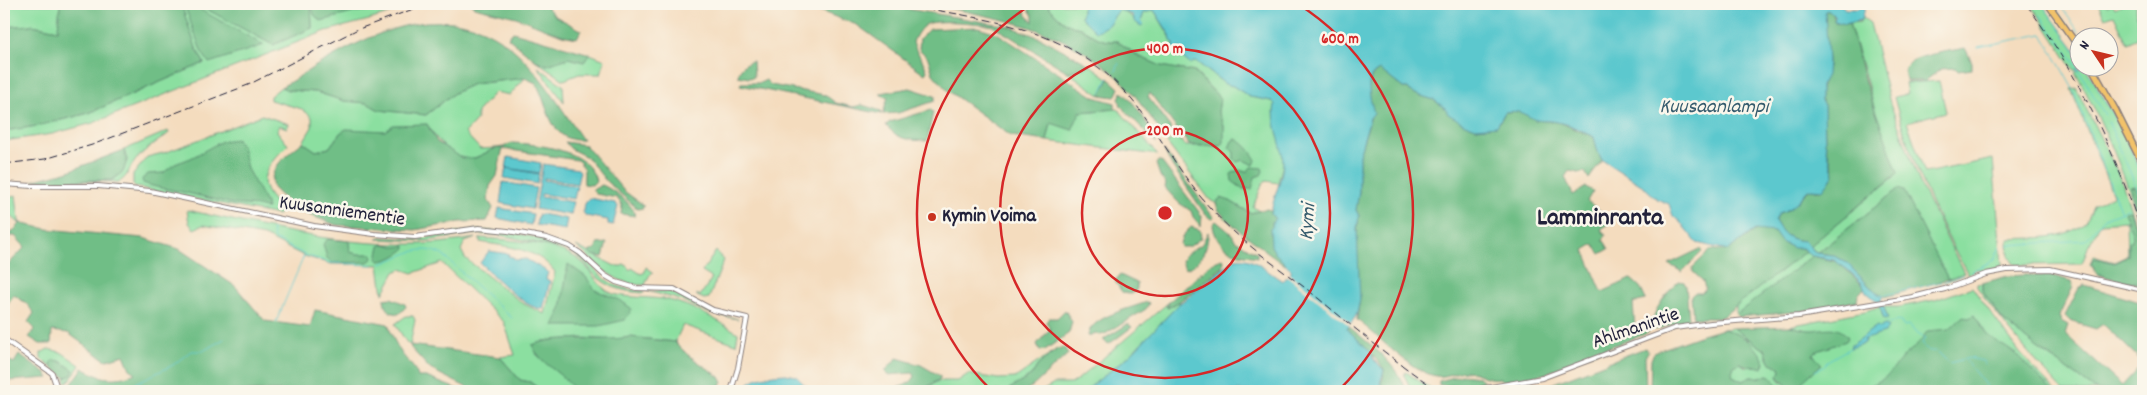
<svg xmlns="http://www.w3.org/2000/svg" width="2147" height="395" font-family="Dekko,sans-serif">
	<rect width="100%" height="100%" fill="#fbf7ec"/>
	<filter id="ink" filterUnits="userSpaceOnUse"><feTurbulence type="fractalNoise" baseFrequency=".02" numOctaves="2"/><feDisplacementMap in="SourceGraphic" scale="10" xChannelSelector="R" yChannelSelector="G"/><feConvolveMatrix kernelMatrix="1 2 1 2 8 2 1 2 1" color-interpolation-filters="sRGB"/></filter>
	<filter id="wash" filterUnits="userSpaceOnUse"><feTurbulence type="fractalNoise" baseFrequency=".0096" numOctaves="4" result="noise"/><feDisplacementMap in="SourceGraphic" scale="20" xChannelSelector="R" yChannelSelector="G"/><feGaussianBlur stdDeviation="1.12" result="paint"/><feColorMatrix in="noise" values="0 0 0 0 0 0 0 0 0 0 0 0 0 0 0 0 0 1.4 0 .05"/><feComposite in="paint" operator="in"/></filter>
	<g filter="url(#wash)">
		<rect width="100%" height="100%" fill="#f4dcbe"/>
		<g fill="#8bdfa0" stroke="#56806e">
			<path d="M 4,4 L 60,4 L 58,30 L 32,25 L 4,27 Z"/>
			<path d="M 181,4 L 197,4 L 273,45 L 312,28 L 311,4 L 419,4 L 369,20 L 326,31 L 93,123 L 52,134 L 4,141 L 4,131 L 37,126 L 89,113 L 204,63 L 196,48 Z"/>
			<path d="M 1047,4 L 1083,4 L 1081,17 L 1108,25 L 1119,9 L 1141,22 L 1144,13 L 1154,10 L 1174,43 L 1174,50 L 1180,48 L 1184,59 L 1198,63 L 1225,84 L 1233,86 L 1250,97 L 1272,101 L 1275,104 C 1271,125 1285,142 1283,164 C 1282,170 1279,177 1278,183 L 1266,181 L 1263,183 L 1253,207 L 1259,211 L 1250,213 L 1230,201 L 1217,201 L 1217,204 L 1210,200 L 1167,143 L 1174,137 L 1178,138 L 1186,146 L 1221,146 L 1224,126 L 1218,112 L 1220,98 L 1195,72 L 1161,66 L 1138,56 L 1117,41 C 1101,43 1094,35 1081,28 C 1077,27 1073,27 1070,25 C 1060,20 1053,12 1047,4 Z"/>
			<path d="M 2031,4 L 2042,4 L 2075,49 L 2079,56 L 2079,67 L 2074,70 Z"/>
			<path d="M 2098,4 L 2105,4 L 2107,7 L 2113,4 L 2115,8 L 2122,4 L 2136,4 L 2138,38 L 2127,43 L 2114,15 L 2105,18 Z"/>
			<path d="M 1863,18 L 1870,23 L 1890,103 L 1921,186 L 1964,273 L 1948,279 L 1898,189 L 1817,253 L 1810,246 L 1895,176 L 1849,23 L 1860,22 Z"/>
			<path d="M 590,54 L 605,60 L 601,74 L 579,74 L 564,80 L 535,60 L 547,65 L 568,58 L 584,62 Z"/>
			<path d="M 1090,65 L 1109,79 L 1100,95 L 1068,72 Z"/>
			<path d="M 538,67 L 563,85 L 564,102 Z"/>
			<path d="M 2082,68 L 2086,68 L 2117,121 L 2143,174 L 2143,232 C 2125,175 2104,124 2075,72 Z"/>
			<path d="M 525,78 L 510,95 L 495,92 L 477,112 L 477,120 L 465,133 L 480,149 L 496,148 C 489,151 481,156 474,158 C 453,161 436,140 427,124 L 385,131 L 340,133 L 329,148 L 316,151 L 303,142 L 312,127 L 312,117 L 302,109 L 270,100 L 270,96 L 281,87 L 288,90 L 316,92 L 344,101 L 367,103 L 379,110 L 426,115 L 454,93 L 473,84 Z"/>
			<path d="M 1939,81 L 1946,112 L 1907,122 L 1925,173 L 1993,159 L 2002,264 L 2001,267 L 1983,272 L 1977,269 L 1968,274 C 1936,218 1910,160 1894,97 L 1907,94 L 1905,83 Z"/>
			<path d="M 2076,88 L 2121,179 L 2143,248 L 2143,286 L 2098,275 L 2090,264 L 2093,256 L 2114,262 L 2127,256 L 2126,221 L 2101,223 L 2088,247 L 2082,264 L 2021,265 L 2014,264 L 2009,257 L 2008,239 C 2038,237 2085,242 2093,205 L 2113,195 L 2071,89 Z"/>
			<path d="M 1118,109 L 1158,155 L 1047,141 L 1051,123 L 1080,112 Z"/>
			<path d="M 262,115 L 289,124 L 287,128 L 279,125 L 277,131 L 288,145 C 275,158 255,175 269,195 C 273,201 278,204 281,211 L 278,215 L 136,187 L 133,184 L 133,175 L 147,157 L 167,152 Z"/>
			<path d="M 168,131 L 169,133 C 157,143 142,150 133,164 C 128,171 127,178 119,182 L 45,180 L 112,180 L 123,172 L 127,160 L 124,150 Z"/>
			<path d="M 16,195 L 19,221 L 20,224 L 10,215 L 4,214 L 4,200 Z"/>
			<path d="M 187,210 C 283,231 377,256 476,238 L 465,242 L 461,250 L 465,258 L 522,303 L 545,314 L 555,272 C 537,248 508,247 480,242 L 480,238 C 510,240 560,242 583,263 C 592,272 599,288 611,293 C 622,298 654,297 669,300 C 691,305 719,321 738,333 L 736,344 L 683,325 L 675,342 L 630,337 L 612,340 L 583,338 L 543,341 L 536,354 L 571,384 L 575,391 L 542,391 L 530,382 L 520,380 L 500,357 L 515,355 L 504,322 L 442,263 L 413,273 L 401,269 L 395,272 L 383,294 L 379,265 L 331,264 L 304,256 L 264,236 L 203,225 L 194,229 L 189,223 Z"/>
			<path d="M 474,230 C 504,230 538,236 566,247 L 566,249 L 500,235 L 474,234 L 427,241 L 376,239 L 380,237 L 418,239 Z"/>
			<path d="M 576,246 L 615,266 L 622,266 L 625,264 L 630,270 L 632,268 L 641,274 L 645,272 L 646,267 L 653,272 L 649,276 L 645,285 C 614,286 597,263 576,246 Z"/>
			<path d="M 571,249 C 602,269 599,288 644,291 L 644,293 C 623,292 605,287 591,271 C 585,262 578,255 568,250 Z"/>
			<path d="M 716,251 L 724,260 L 709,298 L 704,299 L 697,296 L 697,294 L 700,296 L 712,278 L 702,272 Z"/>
			<path d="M 1806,251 L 1812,256 L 1736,315 L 1736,305 Z"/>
			<path d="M 1982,283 L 1982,290 L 2002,319 L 2028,341 L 2097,391 L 2063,391 C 2032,358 2003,324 1977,287 L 1977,284 Z"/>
			<path d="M 1972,287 L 2020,353 L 2055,391 L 1774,391 L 1772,377 L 1767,375 L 1761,378 L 1753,377 L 1742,381 L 1733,376 L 1731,372 L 1733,366 L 1740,363 L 1746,367 L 1755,366 L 1748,339 L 1723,329 L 1733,328 L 1765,350 C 1767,357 1772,366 1780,368 L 1781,371 L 1778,377 L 1783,383 L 1812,373 L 1818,367 L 1807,330 L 1789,326 L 1865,311 L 1878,307 L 1899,307 L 1935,300 Z"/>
			<path d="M 647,291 L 664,291 L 677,293 L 712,312 L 738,319 L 712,314 L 677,299 Z"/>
			<path d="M 1180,301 L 1179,304 L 1129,356 L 1085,391 L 1042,391 L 1054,384 L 1071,384 L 1076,381 L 1169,302 L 1166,306 L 1168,308 Z"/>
			<path d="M 406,316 L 413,316 L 415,320 L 410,345 L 407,343 L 395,324 Z"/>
			<path d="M 48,349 L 61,352 L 80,365 L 71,379 L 66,383 L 65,377 L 68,378 L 60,361 L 52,361 L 52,368 L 41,359 L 41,353 Z"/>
			<path d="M 1057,349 L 1038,365 L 1031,376 L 1006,391 L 926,391 L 926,388 L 938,381 L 958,381 L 968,374 L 998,379 L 1015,378 Z"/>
			<path d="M 1406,372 L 1434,391 L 1412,391 L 1404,375 Z"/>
		</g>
		<g fill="#70be86" stroke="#497060">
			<path d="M 60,4 L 181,4 L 196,48 L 204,63 L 89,113 L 37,126 L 4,131 L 4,27 L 32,25 L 58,30 Z"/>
			<path d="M 184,4 L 190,4 L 264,45 L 209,63 L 201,51 Z"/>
			<path d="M 197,4 L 311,4 L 312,28 L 273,45 Z"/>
			<path d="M 312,4 L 385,4 L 381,9 L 356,12 L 321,21 L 314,15 Z"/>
			<path d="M 472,4 L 544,4 L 555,16 L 581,30 L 577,38 L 562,35 L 516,17 L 474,7 Z"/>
			<path d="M 801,4 L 877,4 L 1009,26 L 1043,39 L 1090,65 L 1068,72 L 993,26 C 980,23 938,19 927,24 C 920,28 916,35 913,42 C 916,53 924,60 927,71 L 925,74 L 857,25 Z"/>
			<path d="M 927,4 L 1023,4 L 1026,14 L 1033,22 L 1033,16 L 1026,4 L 1047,4 C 1053,12 1060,20 1070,25 C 1073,27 1077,27 1081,28 C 1094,35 1101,43 1117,41 L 1138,56 L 1161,66 L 1194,72 L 1220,98 L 1218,112 L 1224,126 L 1224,142 L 1221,146 L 1189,145 L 1150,93 L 1148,97 L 1170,127 L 1171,130 L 1166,140 C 1152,119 1138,97 1120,79 C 1065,27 998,18 927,4 Z"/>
			<path d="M 1826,10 L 1831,11 L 1835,22 L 1845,24 L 1849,23 L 1865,82 L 1898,173 L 1810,246 L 1805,241 C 1788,240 1783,234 1775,221 L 1779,213 L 1790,209 L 1808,191 L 1811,189 L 1820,191 L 1834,172 L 1825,142 L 1824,105 C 1814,90 1830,76 1828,60 C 1827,48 1821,21 1826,10 Z"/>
			<path d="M 426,22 C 435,22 444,21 453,22 C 518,29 550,93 583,140 C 549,143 549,106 536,83 L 525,78 L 473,84 L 454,93 L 426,115 L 379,110 L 367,103 L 344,101 L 316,92 L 288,90 L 281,87 C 293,81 303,74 314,67 C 350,46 385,27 426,22 Z"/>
			<path d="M 978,27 L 997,33 L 1094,97 L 1115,103 L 1115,109 L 1080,112 L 1072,130 L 1051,123 L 1047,141 L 1011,136 L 947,90 L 933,74 L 928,58 L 919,49 L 920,38 L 929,29 Z"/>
			<path d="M 513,32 L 590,54 L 584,62 L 568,58 L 547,65 L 535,60 L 508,38 Z"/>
			<path d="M 1965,48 L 1972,62 L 1972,69 L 1958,71 L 1955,68 L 1941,69 L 1925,81 L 1906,81 C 1905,75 1903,70 1907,65 C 1914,55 1952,51 1965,48 Z"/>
			<path d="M 753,61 L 754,77 L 749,78 L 738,76 C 739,69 745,62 753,61 Z"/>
			<path d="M 1380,70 L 1403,88 L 1408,88 L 1412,93 L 1434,100 L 1465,124 L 1476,128 L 1495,126 L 1500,122 L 1505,112 L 1520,111 L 1535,120 L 1559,122 L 1594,137 L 1598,152 L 1602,160 L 1589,179 L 1585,172 L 1579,173 L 1569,171 L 1565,177 L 1573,195 L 1586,187 L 1593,191 L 1587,201 L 1614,221 L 1601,229 L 1606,236 L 1603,239 L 1609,249 L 1600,254 L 1594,244 L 1584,250 L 1602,292 L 1631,279 L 1640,287 L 1646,300 L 1633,303 L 1635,330 L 1649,327 L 1648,333 L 1579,358 L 1545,374 L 1504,381 L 1500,378 C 1487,381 1479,372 1466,371 C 1456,371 1446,378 1436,376 C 1411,372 1378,335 1357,320 L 1360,296 L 1358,289 L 1357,229 L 1359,216 L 1356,210 L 1359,191 L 1359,155 L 1373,110 C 1366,98 1366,75 1380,70 Z"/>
			<path d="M 1109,79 L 1119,88 L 1115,97 L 1100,95 Z"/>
			<path d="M 766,80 L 771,85 L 825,95 L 836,103 L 853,107 L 862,105 L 881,111 L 882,114 L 740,85 L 741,83 L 760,83 Z"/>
			<path d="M 910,88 L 935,96 L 935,101 L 898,113 L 883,114 L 888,97 L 881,95 L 881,93 Z"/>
			<path d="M 1122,92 C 1137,104 1150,127 1156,143 L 1121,106 L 1119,98 Z"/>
			<path d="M 931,110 L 933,112 L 927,141 C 908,140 898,140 886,125 L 890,122 Z"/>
			<path d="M 427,124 L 437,142 L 462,158 L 475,158 L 496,148 L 503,147 L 497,176 L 490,186 L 488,200 L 493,208 L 487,221 L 460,222 L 415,230 L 336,225 L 296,210 L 273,188 C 267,168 288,154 303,142 L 316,151 L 329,148 L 340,133 L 346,129 L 385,131 L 393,125 Z"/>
			<path d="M 237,139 L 242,146 L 247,169 L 266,203 L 267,209 C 255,204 245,206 233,204 C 219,201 206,197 192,194 C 175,190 159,189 143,183 L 142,179 L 148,174 L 163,173 L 175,164 L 191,158 L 222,141 Z"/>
			<path d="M 1236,139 C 1244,143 1251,151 1256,160 L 1254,165 L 1243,160 L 1237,162 L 1234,159 L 1234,152 L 1229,148 L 1232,141 Z"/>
			<path d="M 565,142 L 585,145 L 624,191 L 643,205 L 643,208 L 638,209 L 607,182 L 587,157 L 571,149 Z"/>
			<path d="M 512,143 C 537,144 589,149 596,181 L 592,185 L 584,184 C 583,173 587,168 577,160 L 504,149 L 504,146 Z"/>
			<path d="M 124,150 L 127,160 L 123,172 L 112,180 L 32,181 L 66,172 Z"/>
			<path d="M 1164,150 L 1208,210 L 1214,218 L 1211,219 L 1205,214 L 1171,164 Z"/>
			<path d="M 1158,161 L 1161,161 L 1202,216 L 1201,226 L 1193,217 L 1191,211 L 1179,203 L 1165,188 L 1166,184 L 1160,176 L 1156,164 Z"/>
			<path d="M 1251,167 L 1262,168 L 1263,171 L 1261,175 L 1255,177 L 1252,189 L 1243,189 L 1232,181 L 1231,174 L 1238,170 L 1247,172 Z"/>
			<path d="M 602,185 C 612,189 634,204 635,216 L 621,214 L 622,205 L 617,198 L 596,194 L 592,190 Z"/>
			<path d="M 2134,186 L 2143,207 L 2143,228 L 2131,189 L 2130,187 Z"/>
			<path d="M 1898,189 L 1904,191 L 1948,279 L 1885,297 L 1875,292 L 1847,263 L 1832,255 L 1817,253 Z"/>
			<path d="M 1221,198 L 1230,201 L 1250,213 L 1267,209 L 1272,211 L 1271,214 L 1275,219 L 1272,222 L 1275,253 L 1288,265 L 1285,265 C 1271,254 1225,222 1218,209 C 1216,206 1217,204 1217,201 Z"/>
			<path d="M 2130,211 L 2143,254 L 2143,283 C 2134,282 2100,279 2095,270 C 2093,267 2093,265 2091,263 L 2094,258 L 2114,263 L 2128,256 L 2128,243 L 2132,241 L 2133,236 L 2125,212 Z"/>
			<path d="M 1216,221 L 1232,234 L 1235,240 L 1257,253 L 1257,257 C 1252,256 1236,254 1233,252 C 1222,247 1213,235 1213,224 Z"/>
			<path d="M 19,222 L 23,224 L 47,229 L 143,238 L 179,249 L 235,286 L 265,321 L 310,327 L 315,310 L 388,324 C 391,335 396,344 402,354 C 408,362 416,368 418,377 L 426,377 L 462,391 L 67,391 L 83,368 C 101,380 116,381 136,373 L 130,369 L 124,355 L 107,360 L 104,359 L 68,333 L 52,331 L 51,344 L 40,344 L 29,337 L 35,329 L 28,322 L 34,313 L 26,303 L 14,295 L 4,308 L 4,269 L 25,247 L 15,236 L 8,236 L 20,224 Z"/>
			<path d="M 1191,227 L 1200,230 L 1201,238 L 1189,247 L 1181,247 L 1180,244 L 1183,235 Z"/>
			<path d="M 1761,229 L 1774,232 C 1777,235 1779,240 1782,242 C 1789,248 1799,246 1806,251 L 1723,316 L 1719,318 L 1693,318 L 1691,296 L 1694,293 L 1702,293 L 1705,288 L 1703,281 L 1693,272 L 1693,267 L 1711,250 L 1728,250 L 1756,230 Z"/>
			<path d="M 1208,232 C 1209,246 1200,266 1185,269 L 1182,261 L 1185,255 L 1202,244 Z"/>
			<path d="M 328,239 L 349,241 L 350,252 L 358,254 L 372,254 L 373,258 L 368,262 L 332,263 L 327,258 L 323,244 Z"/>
			<path d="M 607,243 L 603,257 L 591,255 L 589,252 L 596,248 L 597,244 Z"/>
			<path d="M 385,244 L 397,247 L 405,246 L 406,248 C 400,254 388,261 379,261 L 377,258 L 380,246 Z"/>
			<path d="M 1700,249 L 1702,252 L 1682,272 L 1669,264 Z"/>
			<path d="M 1812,256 L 1838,262 L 1865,287 L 1858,295 L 1857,301 L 1804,311 L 1738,317 L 1736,315 L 1739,312 Z"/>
			<path d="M 1222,259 L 1224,260 L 1223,267 L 1180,301 L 1167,308 L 1169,302 L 1212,263 Z"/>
			<path d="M 568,264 L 586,277 L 595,290 L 620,300 L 632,309 L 625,320 L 599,326 L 554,326 L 561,309 Z"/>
			<path d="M 1120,275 L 1137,283 L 1137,288 L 1135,292 L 1128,294 L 1122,292 L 1115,281 Z"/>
			<path d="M 2026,275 L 2053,276 L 2071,281 L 2073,287 L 2059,316 L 2061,321 L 2068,325 L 2065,334 L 2122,386 L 2143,363 L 2143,391 L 2097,391 L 2028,341 L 2002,319 L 1982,290 L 1982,283 L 2008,276 Z"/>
			<path d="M 1679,281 L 1684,282 L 1686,286 L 1689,319 L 1655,330 C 1646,317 1669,290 1679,281 Z"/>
			<path d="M 2084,285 L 2143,303 L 2143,362 L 2103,324 L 2096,329 L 2070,321 L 2065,316 L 2079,288 Z"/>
			<path d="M 391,298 L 405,304 L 406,307 L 399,314 C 390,313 385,310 384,299 Z"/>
			<path d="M 1147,302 L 1149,303 L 1146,309 L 1105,334 L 1100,335 L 1096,333 L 1088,336 C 1089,317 1132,308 1147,302 Z"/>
			<path d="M 1065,310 L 1072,322 L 1069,333 L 1045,350 L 1040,351 L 1037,344 L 1050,329 L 1046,322 L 1049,318 L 1057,318 Z"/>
			<path d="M 1974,315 L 1987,335 L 2016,354 L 2052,391 L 1865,391 C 1869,383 1878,383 1884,378 C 1893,372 1896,364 1903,357 C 1914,346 1919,347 1927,331 L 1949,329 L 1962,317 L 1969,318 Z"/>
			<path d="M 1128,324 L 1132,327 L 1109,344 L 1104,341 L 1104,339 Z"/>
			<path d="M 1348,326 C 1371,345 1395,362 1407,391 L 1383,391 L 1385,386 L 1380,384 L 1383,379 L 1384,369 L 1366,347 L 1348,332 Z"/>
			<path d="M 1789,326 C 1796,327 1803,330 1810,330 C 1824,330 1837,323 1848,337 L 1846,341 L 1815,352 L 1813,355 L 1822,364 L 1794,389 L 1789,388 L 1778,376 L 1781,371 L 1780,368 L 1771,363 L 1765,350 L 1733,328 Z"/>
			<path d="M 1723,329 C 1745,336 1754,342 1765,362 L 1763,368 C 1754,365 1747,367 1740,363 L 1734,366 L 1732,372 L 1733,376 L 1742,381 L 1753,376 L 1761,378 L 1767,375 L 1772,377 L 1777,385 L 1775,391 L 1650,391 L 1651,360 L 1654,352 L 1702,335 Z"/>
			<path d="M 630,337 L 675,342 L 688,355 L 720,377 L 723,383 L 715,391 L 575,391 C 564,373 541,366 532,345 C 564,333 597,343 630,337 Z"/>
			<path d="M 410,345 L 500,357 L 520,380 L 530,382 L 542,391 L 474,391 L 430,369 L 411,348 Z"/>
			<path d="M 1064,347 L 1068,354 L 1033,386 L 1024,391 L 1006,391 L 1031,376 L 1038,365 L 1057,349 Z"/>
			<path d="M 1645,348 L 1648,352 L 1645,357 L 1646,391 L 1533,391 Z"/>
			<path d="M 19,355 L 45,373 L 49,378 L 7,381 L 7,391 L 4,391 L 4,368 L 10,361 L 14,363 Z"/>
			<path d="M 897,358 L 921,365 L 940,376 L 940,379 L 926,388 L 926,391 L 889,391 L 890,389 C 900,387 911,385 915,376 L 913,373 L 888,375 L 886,373 L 886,370 Z"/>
			<path d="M 54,360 L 60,361 L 74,370 L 71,376 L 65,377 L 52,368 L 51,363 Z"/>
			<path d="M 1462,375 L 1479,377 L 1484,381 L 1463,387 L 1439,385 L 1439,381 Z"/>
		</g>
		<g fill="#5bc8ce" stroke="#3e7584">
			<path d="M 1083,4 L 1841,4 L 1845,9 L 1857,9 L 1862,6 L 1865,7 L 1862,20 L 1845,24 L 1834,21 L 1834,15 L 1829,10 L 1825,11 L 1828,60 L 1827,75 L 1821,86 L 1821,101 L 1824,105 L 1825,142 L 1834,175 L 1823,190 L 1811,189 L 1808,190 L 1790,209 L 1779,213 L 1775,221 C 1783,234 1788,240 1805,241 L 1816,253 L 1832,255 L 1847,263 L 1875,292 L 1883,296 L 1881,300 L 1888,319 L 1884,320 L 1878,302 L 1866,292 L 1862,283 L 1848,270 L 1834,260 L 1812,256 L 1802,248 L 1793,248 L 1781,242 L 1774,232 L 1755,230 L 1728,250 L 1697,243 L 1680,222 L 1673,216 L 1669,204 L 1657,199 L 1643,186 L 1602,160 L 1598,152 L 1594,137 C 1583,131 1570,124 1557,122 C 1550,120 1540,122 1534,119 C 1521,113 1520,110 1505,112 L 1497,126 L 1476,128 L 1465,124 L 1448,114 L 1445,108 L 1434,100 L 1412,93 L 1408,88 L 1403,88 L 1380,70 C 1362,76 1371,100 1374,113 L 1370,118 L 1359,155 L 1359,192 L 1356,210 L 1359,216 L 1357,229 L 1360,300 L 1356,316 L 1347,329 L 1370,351 L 1374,360 L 1384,370 L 1380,384 L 1385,386 L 1385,389 L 1383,391 L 1085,391 L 1129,356 L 1179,304 L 1235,259 C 1253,255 1269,274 1283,281 L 1292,271 L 1275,253 L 1271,246 L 1270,229 L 1272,227 L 1273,220 L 1275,219 L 1271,214 C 1273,197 1283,178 1283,161 C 1282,141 1271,123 1275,104 L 1272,101 L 1250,97 L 1233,86 L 1225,84 L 1198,63 L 1194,62 L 1190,64 L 1184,59 L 1180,48 L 1174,51 L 1174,43 L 1171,41 L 1170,35 L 1154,10 L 1144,13 L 1141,21 L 1144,24 L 1141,26 L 1134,21 L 1133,15 L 1119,10 L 1108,25 L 1096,32 L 1081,17 Z"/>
			<path d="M 508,157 L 541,163 L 539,173 L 506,168 Z"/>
			<path d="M 543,164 L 578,169 L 580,171 L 577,184 L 544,178 L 544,180 L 577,186 L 574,199 L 541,194 L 541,197 L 573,202 L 571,215 L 535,209 Z"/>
			<path d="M 506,168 L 539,174 L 537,184 L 504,178 Z"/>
			<path d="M 503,182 L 536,188 L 532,209 L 500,203 Z"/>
			<path d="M 589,198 L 615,203 L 618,206 L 613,225 L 608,224 L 608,220 L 586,216 L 583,212 L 585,204 Z"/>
			<path d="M 499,208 L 533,214 L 531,225 L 497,218 Z"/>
			<path d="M 541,214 L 567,219 L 565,230 L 536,225 L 538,215 Z"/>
			<path d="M 489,251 L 509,254 L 508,256 L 513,257 L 515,260 L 526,259 L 548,272 L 546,279 L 550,281 L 543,309 C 525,309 494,276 480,263 Z"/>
			<path d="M 1884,325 L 1888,326 L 1885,333 C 1877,335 1873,337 1865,339 L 1864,343 L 1850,348 L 1851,345 C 1862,339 1866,333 1877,326 L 1880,328 Z"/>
			<path d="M 786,374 L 796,376 L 811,391 L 744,391 C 747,376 773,375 786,374 Z"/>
		</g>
		<path fill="#f4dcbe" d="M 1288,273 L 1352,324 L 1350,326 L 1286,275 Z"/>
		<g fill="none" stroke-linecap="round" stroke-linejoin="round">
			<g stroke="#5bc8ce" stroke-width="1">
				<path d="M 390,4 L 391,5 L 395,4"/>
				<path d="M 2042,4 L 2080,57"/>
				<path d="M 2052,4 L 2074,35"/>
				<path d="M 2059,4 L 2079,32"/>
				<path d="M 2040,15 L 2069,54 L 2105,115"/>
				<path d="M 2080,34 L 2083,38"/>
				<path d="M 2076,37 L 2080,43"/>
				<path d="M 1978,47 L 2042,34 L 2073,89 L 2121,212"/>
				<path d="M 2086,68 L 2087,70"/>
				<path d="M 2098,68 L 2099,70"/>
				<path d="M 2076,70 L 2080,68"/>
				<path d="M 1116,71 L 1119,63"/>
				<path d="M 2089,73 L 2128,143 L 2143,177"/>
				<path d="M 1101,93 L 1108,78"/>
				<path d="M 2108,121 L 2143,202"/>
				<path d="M 2137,205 L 2143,204"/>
				<path d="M 272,229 L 274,239 L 305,255 L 330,263 L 373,265"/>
				<path d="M 2008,245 L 2086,240 L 2104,218 L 2128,209"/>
				<path d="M 381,264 C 403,256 421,242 444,256 L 512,318"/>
				<path d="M 1970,272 L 1994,260 L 2000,247"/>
				<path d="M 1944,282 L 1964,275"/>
				<path d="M 1881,296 L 1941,282"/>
				<path d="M 276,322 L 304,256"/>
				<path d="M 1886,322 L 1889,324 L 1897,321 L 1901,322 L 1903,326 L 1910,325 L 1914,331 L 1925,339 L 1922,342 C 1922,350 1930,352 1937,351 L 1949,363 L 1969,358 L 1983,361 L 1985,365"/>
				<path d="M 1966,361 L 1990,391"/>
				<path d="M 1815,371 L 1825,366 L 1826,362 L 1829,360 L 1850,348"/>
				<path d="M 129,391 L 136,383 L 173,365 L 191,351 L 203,351 L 224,339"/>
			</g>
		</g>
	</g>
	<g filter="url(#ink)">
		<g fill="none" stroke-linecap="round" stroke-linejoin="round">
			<defs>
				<g id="minor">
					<path d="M 4,184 L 32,186 L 98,186 L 150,191 L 314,226 L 374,234 L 415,237 L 479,228 L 508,231 L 547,238 L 569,246 L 580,253 L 604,275 L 616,282 L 636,288 L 674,289 L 713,310 L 747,318 L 738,368 L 731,391"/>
					<path d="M 4,339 L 52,373 L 58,391"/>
					<path d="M 1468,391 L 1542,378 L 1675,328 L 1711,323 L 1799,316 L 1913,297 L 1945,289 L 1986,274 L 2007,270 L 2050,269 L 2143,290"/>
				</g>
				<g id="major">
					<path d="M 2048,4 L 2080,49"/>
					<path d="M 2092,68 L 2116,111 L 2143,165"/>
				</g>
			</defs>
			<use href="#minor" stroke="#8b7f7c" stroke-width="6"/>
			<use href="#major" stroke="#8b7f7c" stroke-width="8"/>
			<use href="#minor" stroke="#fff" stroke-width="4"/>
			<use href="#major" stroke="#f2c26a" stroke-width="5"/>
			<g stroke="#22223b" stroke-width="1" stroke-dasharray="8 4" stroke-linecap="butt">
				<path d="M 902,4 C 963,16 1025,21 1079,54 C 1147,95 1162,156 1212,210 C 1240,241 1275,265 1308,290 C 1351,325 1393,361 1439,391"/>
				<path d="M 2026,4 C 2079,75 2116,153 2143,237"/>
				<path d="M 4,164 L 45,159 L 92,145 L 248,85 L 356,30 L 427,4"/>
			</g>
		</g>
	</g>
	<g fill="none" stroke="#d62828" stroke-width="2.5">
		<circle cx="1165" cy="213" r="83"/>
		<circle cx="1165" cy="213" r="165"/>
		<path d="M991 390A248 248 0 0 1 1032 4M1298 4A248 248 0 0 1 1339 390"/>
	</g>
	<circle fill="#c8321e" stroke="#fbf7ec" stroke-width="2" cx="932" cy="217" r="5"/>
	<g text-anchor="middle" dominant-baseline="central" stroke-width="5" stroke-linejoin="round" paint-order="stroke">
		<g font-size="20" fill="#22223b" stroke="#fbf7ec">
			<text transform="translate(342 212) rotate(8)">Kuusanniementie</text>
			<text transform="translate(1636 329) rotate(-19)">Ahlmanintie</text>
		</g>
		<g font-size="20" font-weight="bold" fill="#22223b" stroke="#fbf7ec" text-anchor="start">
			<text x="942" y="217">Kymin Voima</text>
		</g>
		<g font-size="21" font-style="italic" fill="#365c6e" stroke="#fbf7ec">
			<text x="1714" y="108">Kuusaanlampi</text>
			<text transform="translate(1309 222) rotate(-86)">Kymi</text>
		</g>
		<g font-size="25" font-weight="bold" fill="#22223b" stroke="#fbf7ec">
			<text x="1600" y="219">Lamminranta</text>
		</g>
	</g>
	<circle cx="1165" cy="213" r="8" fill="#d62828" stroke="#fbf7ec" stroke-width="2.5"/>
	<g font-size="15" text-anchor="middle" font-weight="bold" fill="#d62828" stroke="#fbf7ec" stroke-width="5" stroke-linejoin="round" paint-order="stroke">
		<text x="1340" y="43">600 m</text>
		<text x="1165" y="53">400 m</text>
		<text x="1165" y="135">200 m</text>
	</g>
	<rect width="2147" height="395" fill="none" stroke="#fbf7ec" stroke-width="20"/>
	<g transform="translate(2094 52) rotate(305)"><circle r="24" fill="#fbf7ec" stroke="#a4a2a5"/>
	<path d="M0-4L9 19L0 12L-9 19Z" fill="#c8321e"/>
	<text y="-8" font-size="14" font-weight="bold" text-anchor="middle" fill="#22223b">N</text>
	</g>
</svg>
